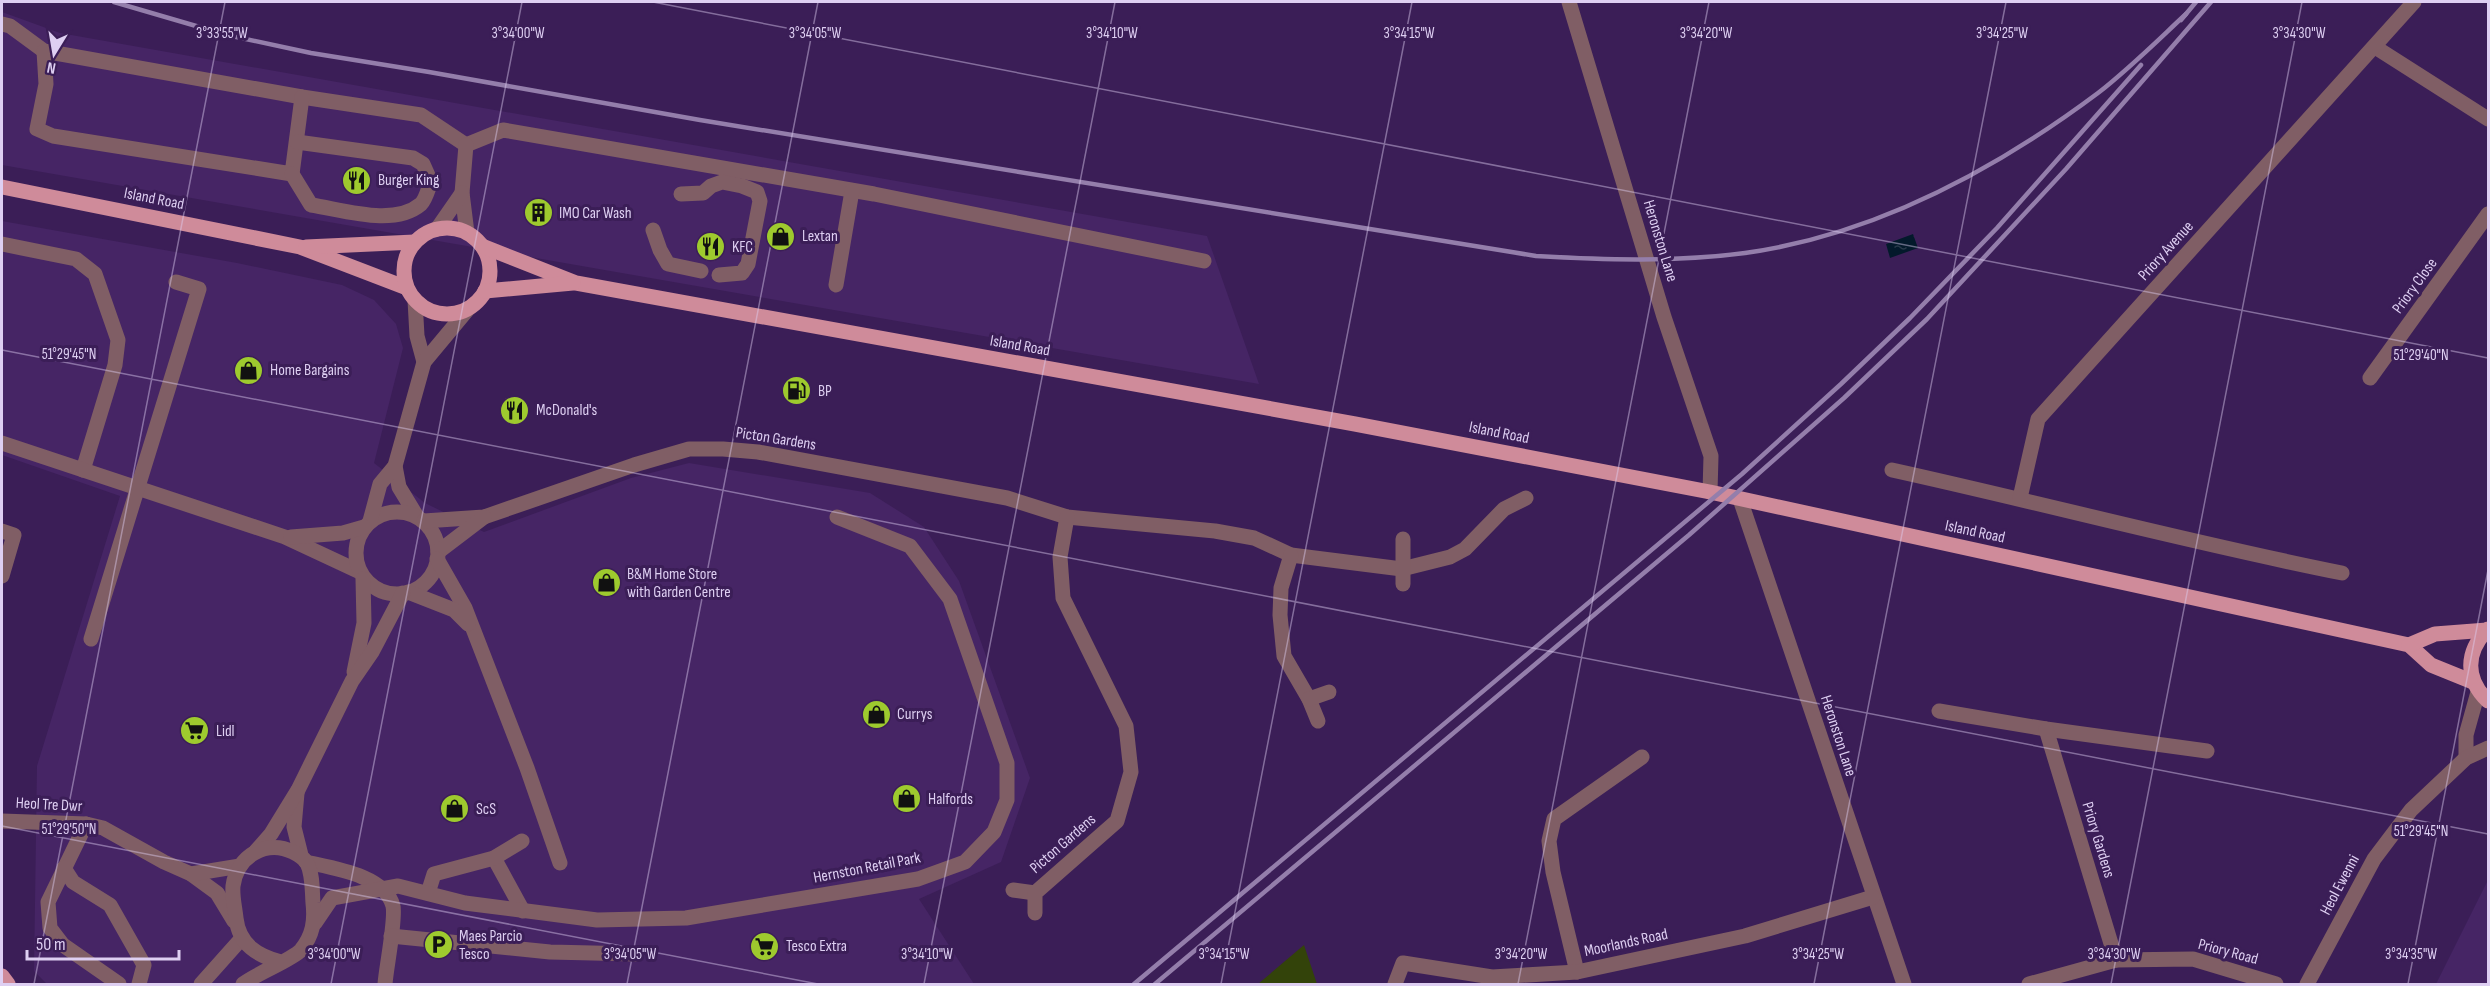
<svg xmlns="http://www.w3.org/2000/svg" width="2490" height="986" font-family="'Sofia Sans Condensed',sans-serif">
	<defs>
		<pattern id="water-ripples" width="26" height="14" patternUnits="userSpaceOnUse" patternTransform="scale(1.5)"><rect width="26" height="14" fill="#03192b"/><path d="M2 4q2-2 4 0t4 0M15 11q2-2 4 0t4 0" fill="none" stroke="#27394a"/></pattern>
	</defs>
	<rect width="100%" height="100%" fill="#3b1e57"/>
	<g fill="#462565">
		<path d="M 2,12 L 60,33 L 1207,236 L 1259,384 L 2,165 Z"/>
		<path d="M 2,221 L 237,263 L 342,285 L 374,300 L 396,324 L 403,348 L 374,463 L 425,503 L 484,532 L 631,478 L 689,463 L 870,493 L 924,527 L 959,581 L 1030,778 L 1001,862 L 919,899 L 974,984 L 47,984 L 34,971 L 37,766 L 120,496 L 2,455 Z"/>
		<path d="M 2488,880 L 2488,984 L 2436,984 Z"/>
	</g>
	<path fill="#33430a" d="M 1304,945 L 1317,984 L 1258,984 Z"/>
	<path fill="url(#water-ripples)" d="M 1913,234 L 1918,248 L 1890,258 L 1886,244 Z"/>
	<g fill="none" stroke-linecap="round" stroke-linejoin="round">
		<g stroke="#805e65" stroke-width="15">
			<path d="M 1569,2 L 1664,317 L 1711,456 L 1710,492"/>
			<path d="M 2,24 L 10,26 L 44,51 L 302,97 L 421,115 L 466,145 L 503,130 L 874,194 L 1204,261"/>
			<path d="M 2375,47 L 2488,119"/>
			<path d="M 44,51 L 46,84 L 37,129 L 53,136 L 292,174 L 302,97"/>
			<path d="M 466,145 L 462,193 L 467,233"/>
			<path d="M 292,174 L 311,205 C 344,210 394,227 421,204 C 426,199 428,189 431,182 L 423,164 L 413,158 L 297,142"/>
			<path d="M 681,194 L 703,193 L 711,186 L 722,182 L 742,186 L 757,192 L 760,201 L 748,264 L 742,273 L 719,275"/>
			<path d="M 437,229 L 462,193"/>
			<path d="M 653,230 L 660,250 L 668,264 L 701,271"/>
			<path d="M 2,244 L 76,259 L 95,274 L 118,340 L 115,365 L 83,470"/>
			<path d="M 836,285 L 852,191"/>
			<path d="M 415,300 L 417,336 L 424,362"/>
			<path d="M 2370,378 L 2488,214"/>
			<path d="M 2,443 L 285,537 L 360,572"/>
			<path d="M 395,466 L 399,487 L 416,515"/>
			<path d="M 1892,470 C 2042,503 2191,543 2342,573"/>
			<path d="M 2020,498 L 2038,419 L 2414,2"/>
			<path d="M 1740,499 L 1904,984"/>
			<circle cx="397" cy="553" r="41"/>
			<path d="M 370,521 L 380,484 L 395,466 L 424,362 L 469,308"/>
			<path d="M 424,521 L 484,517 L 634,465 L 689,449 L 723,449 L 758,452 L 1007,498 L 1067,517 L 1215,531 L 1254,538 L 1291,555 L 1402,569 L 1450,557 L 1465,549 L 1504,509 L 1526,498"/>
			<path d="M 2,531 L 14,535 L 2,576"/>
			<path d="M 291,537 L 343,533 L 364,527"/>
			<path d="M 1403,539 L 1403,584"/>
			<path d="M 438,552 L 484,517"/>
			<path d="M 1291,555 L 1281,588 L 1280,615 L 1284,656 L 1309,699 L 1318,721"/>
			<path d="M 437,559 L 465,608 L 527,768 L 560,863"/>
			<path d="M 408,592 L 454,610 L 468,624"/>
			<path d="M 91,639 L 199,289 L 176,282"/>
			<path d="M 354,672 L 364,623 L 363,579"/>
			<path d="M 1309,699 L 1329,692"/>
			<path d="M 1939,711 L 2046,729 L 2207,751"/>
			<path d="M 2046,729 L 2116,960"/>
			<path d="M 2466,758 L 2466,735 L 2478,692"/>
			<path d="M 297,793 L 294,827 L 301,855"/>
			<path d="M 2,821 L 86,824 L 103,828 L 164,862 L 191,874 L 217,893 L 234,921"/>
			<path d="M 86,824 L 48,902 L 50,928 L 63,945 L 119,984"/>
			<path d="M 256,851 L 271,834 L 298,790 L 352,681 L 372,652 L 403,593"/>
			<path d="M 494,858 L 523,911"/>
			<path d="M 306,862 C 332,868 385,875 393,906 C 396,919 386,969 385,984"/>
			<path d="M 64,868 L 73,882 L 110,905 L 144,965 L 139,984"/>
			<path d="M 191,874 L 240,866"/>
			<path d="M 1013,890 L 1035,893"/>
			<path d="M 428,893 L 434,874 L 494,858 L 522,841"/>
			<path d="M 1035,913 L 1035,893 L 1117,821 L 1131,772 L 1126,726 L 1063,598 L 1060,557 L 1067,517"/>
			<path d="M 315,923 L 332,898 L 398,886 L 465,903 L 597,920 L 686,918 L 918,879 L 965,862 L 994,832 L 1007,800 L 1007,763 L 950,599 L 910,546 L 837,517"/>
			<path d="M 391,936 L 550,952 L 635,954"/>
			<path d="M 1577,972 L 1553,872 L 1549,841 L 1554,819 L 1642,757"/>
			<path d="M 201,984 L 242,938"/>
			<path d="M 243,984 C 257,973 292,960 301,950 C 313,935 315,921 313,903 C 312,890 313,875 307,863 C 303,857 299,855 293,852 C 266,839 237,856 233,886 C 232,896 235,908 236,918 C 239,945 258,956 281,962"/>
			<path d="M 1395,984 L 1403,963 L 1492,977 L 1577,972 L 1745,936 L 1873,897"/>
			<path d="M 2029,984 L 2116,960 L 2193,959 L 2276,984"/>
			<path d="M 2307,984 L 2374,859 L 2411,810 L 2466,758 L 2488,748"/>
		</g>
		<g stroke="#cf8b9a" stroke-width="15">
			<path d="M 2,187 L 300,247 L 407,288"/>
			<circle cx="447" cy="271" r="43"/>
			<path d="M 482,246 L 576,283 L 1355,424 L 1710,492 L 2409,645 L 2431,665 L 2473,682"/>
			<path d="M 306,247 L 415,242"/>
			<path d="M 485,291 L 573,283"/>
			<path d="M 2488,629 C 2465,652 2465,679 2488,701"/>
			<path d="M 2409,645 L 2435,634 L 2487,630"/>
			<path d="M 2,976 L 8,984"/>
		</g>
		<g stroke="#947eab" stroke-width="4.5">
			<path d="M 114,2 L 227,35 L 311,53 L 429,72 L 700,120 L 1536,256 C 1605,260 1676,262 1745,253 C 1874,235 1995,170 2098,93 C 2129,69 2157,41 2186,14"/>
			<path d="M 2181,20 L 2196,2"/>
			<path d="M 1134,984 L 1742,474 L 1841,384 L 1910,318 L 1997,228 L 2141,65"/>
			<path d="M 1155,984 L 1689,535 L 1844,398 L 1927,319 L 2066,169 L 2211,2"/>
		</g>
	</g>
	<path fill="none" stroke="#decff2" stroke-width="1.5" stroke-opacity="0.45" d="M 653,2 L 2488,358M 2,350 L 2488,834M 2,826 L 818,984M 34,984 L 225,2M 331,984 L 522,2M 627,984 L 818,2M 924,984 L 1115,2M 1221,984 L 1412,2M 1518,984 L 1709,2M 1814,984 L 2006,2M 2111,984 L 2302,2M 2408,984 L 2488,570"/>
	<defs>
		<symbol id="restaurant-disc" viewBox="-11 -11 22 22"><circle r="9.5" fill="#9eca2e" stroke="#3b1e57"/><path d="M-5-6h1v4h1v-4h1v4h1v-4h1v5L-1.5 .5V6h-2V.5L-5-1ZM5-6V6H3V1.5H1.5Q1.5-4 5-6Z" fill="#111"/></symbol>
		<symbol id="building-disc" viewBox="-11 -11 22 22"><circle r="9.5" fill="#9eca2e" stroke="#3b1e57"/><path d="M-4-6H4V6H1V3H-1V6H-4ZM-2.5-4.3h1.7v1.8h-1.7ZM.8-4.3h1.7v1.8H.8ZM-2.5-1h1.7V.8h-1.7ZM.8-1h1.7V.8H.8Z" fill="#111"/></symbol>
		<symbol id="shop-disc" viewBox="-11 -11 22 22"><circle r="9.5" fill="#9eca2e" stroke="#3b1e57"/><path d="M-5-2.5h2.3a2.7 3.5 0 0 1 5.4 0H5L5.5 6h-11ZM-1.5-2.5h3a1.5 2.3 0 0 0-3 0Z" fill="#111"/></symbol>
		<symbol id="fuel-disc" viewBox="-11 -11 22 22"><circle r="9.5" fill="#9eca2e" stroke="#3b1e57"/><path d="M-5.5-6h7V0h2V4h1.3V-2.5L3-4.5l.8-.8L6-3V5H2.5V1h-1V6h-7ZM-4.2-4.7v3.2H.2V-4.7Z" fill="#111"/></symbol>
		<symbol id="supermarket-disc" viewBox="-11 -11 22 22"><circle r="9.5" fill="#9eca2e" stroke="#3b1e57"/><path d="M-6-5.5h2.5l.6 2H6L4.5 2H-2.5L-4.4-4H-6ZM-1.5 3.2a1.3 1.3 0 1 0 .1 0ZM3 3.2a1.3 1.3 0 1 0 .1 0Z" fill="#111"/></symbol>
		<symbol id="parking-disc" viewBox="-11 -11 22 22"><circle r="9.5" fill="#9eca2e" stroke="#3b1e57"/><path d="M-3.5-5.5H1a3.5 3.5 0 0 1 0 7H-1V5.5H-3.5ZM-1-3.4V-.6H.8a1.4 1.4 0 0 0 0-2.8Z" fill="#111"/></symbol>
	</defs>
	<g fill-rule="evenodd">
		<use href="#restaurant-disc" x="340" y="164" width="33" height="33"/>
		<use href="#building-disc" x="522" y="196" width="33" height="33"/>
		<use href="#shop-disc" x="764" y="220" width="33" height="33"/>
		<use href="#restaurant-disc" x="694" y="230" width="33" height="33"/>
		<use href="#shop-disc" x="232" y="354" width="33" height="33"/>
		<use href="#fuel-disc" x="780" y="374" width="33" height="33"/>
		<use href="#restaurant-disc" x="498" y="394" width="33" height="33"/>
		<use href="#shop-disc" x="590" y="566" width="33" height="33"/>
		<use href="#shop-disc" x="860" y="698" width="33" height="33"/>
		<use href="#supermarket-disc" x="178" y="714" width="33" height="33"/>
		<use href="#shop-disc" x="890" y="782" width="33" height="33"/>
		<use href="#shop-disc" x="438" y="792" width="33" height="33"/>
		<use href="#parking-disc" x="422" y="928" width="33" height="33"/>
		<use href="#supermarket-disc" x="748" y="930" width="33" height="33"/>
	</g>
	<g text-anchor="middle" dominant-baseline="central" stroke-width="6" stroke-linejoin="round" paint-order="stroke">
		<g font-size="16" fill="#decff2" stroke="#3b1e57" text-anchor="start">
			<text x="378" y="180">Burger King</text>
			<text x="559" y="213">IMO Car Wash</text>
			<text x="802" y="236">Lextan</text>
			<text x="732" y="247">KFC</text>
			<text x="270" y="370">Home Bargains</text>
			<text x="818" y="391">BP</text>
			<text x="536" y="410">McDonald's</text>
			<text x="627" y="574">B&amp;M Home Store<tspan x="627" dy="18">with Garden Centre</tspan></text>
			<text x="897" y="714">Currys</text>
			<text x="216" y="731">Lidl</text>
			<text x="928" y="799">Halfords</text>
			<text x="476" y="809">ScS</text>
			<text x="459" y="936">Maes Parcio<tspan x="459" dy="18">Tesco</tspan></text>
			<text x="786" y="946">Tesco Extra</text>
		</g>
		<g font-size="16" fill="#decff2" stroke="#3b1e57">
			<text transform="translate(154 199) rotate(11)">Island Road</text>
			<text transform="translate(1660 241) rotate(73)">Heronston Lane</text>
			<text transform="translate(2166 251) rotate(-48)">Priory Avenue</text>
			<text transform="translate(2415 286) rotate(-54)">Priory Close</text>
			<text transform="translate(1020 346) rotate(10)">Island Road</text>
			<text transform="translate(1499 433) rotate(11)">Island Road</text>
			<text transform="translate(776 439) rotate(9)">Picton Gardens</text>
			<text transform="translate(1975 532) rotate(12)">Island Road</text>
			<text transform="translate(1838 736) rotate(72)">Heronston Lane</text>
			<text transform="translate(49 805) rotate(3)">Heol Tre Dwr</text>
			<text transform="translate(2098 840) rotate(73)">Priory Gardens</text>
			<text transform="translate(1063 844) rotate(-41)">Picton Gardens</text>
			<text transform="translate(867 868) rotate(-11)">Hernston Retail Park</text>
			<text transform="translate(2340 885) rotate(-62)">Heol Ewenni</text>
			<text transform="translate(1626 943) rotate(-12)">Moorlands Road</text>
			<text transform="translate(2228 952) rotate(15)">Priory Road</text>
		</g>
	</g>
	<g font-size="15" text-anchor="middle" fill="#decff2" stroke="#3b1e57" stroke-width="6" stroke-linejoin="round" paint-order="stroke">
		<text x="222" y="38">3°33'55"W</text>
		<text x="518" y="38">3°34'00"W</text>
		<text x="815" y="38">3°34'05"W</text>
		<text x="1112" y="38">3°34'10"W</text>
		<text x="1409" y="38">3°34'15"W</text>
		<text x="1706" y="38">3°34'20"W</text>
		<text x="2002" y="38">3°34'25"W</text>
		<text x="2299" y="38">3°34'30"W</text>
		<text x="69" y="359">51°29'45"N</text>
		<text x="2421" y="360">51°29'40"N</text>
		<text x="69" y="834">51°29'50"N</text>
		<text x="2421" y="836">51°29'45"N</text>
		<text x="334" y="959">3°34'00"W</text>
		<text x="630" y="959">3°34'05"W</text>
		<text x="927" y="959">3°34'10"W</text>
		<text x="1224" y="959">3°34'15"W</text>
		<text x="1521" y="959">3°34'20"W</text>
		<text x="1818" y="959">3°34'25"W</text>
		<text x="2114" y="959">3°34'30"W</text>
		<text x="2411" y="959">3°34'35"W</text>
	</g>
	<rect width="2490" height="986" fill="none" stroke="#decff2" stroke-width="6"/>
	<g transform="translate(54 54) rotate(191)" stroke="#3b1e57" stroke-width="4.5" paint-order="stroke">
	<path d="M0-4.5L10 22L0 15L-10 22Z" fill="#decff2"/>
	<text y="-9" font-size="16" font-weight="bold" text-anchor="middle" fill="#decff2">N</text>
	</g>
	<path d="M27 950v9h152v-9" fill="none" stroke="#decff2" stroke-width="3"/>
	<text x="36" y="950" font-size="18" fill="#decff2" stroke="#3b1e57" stroke-width="4.5" paint-order="stroke">50 m</text>
</svg>
